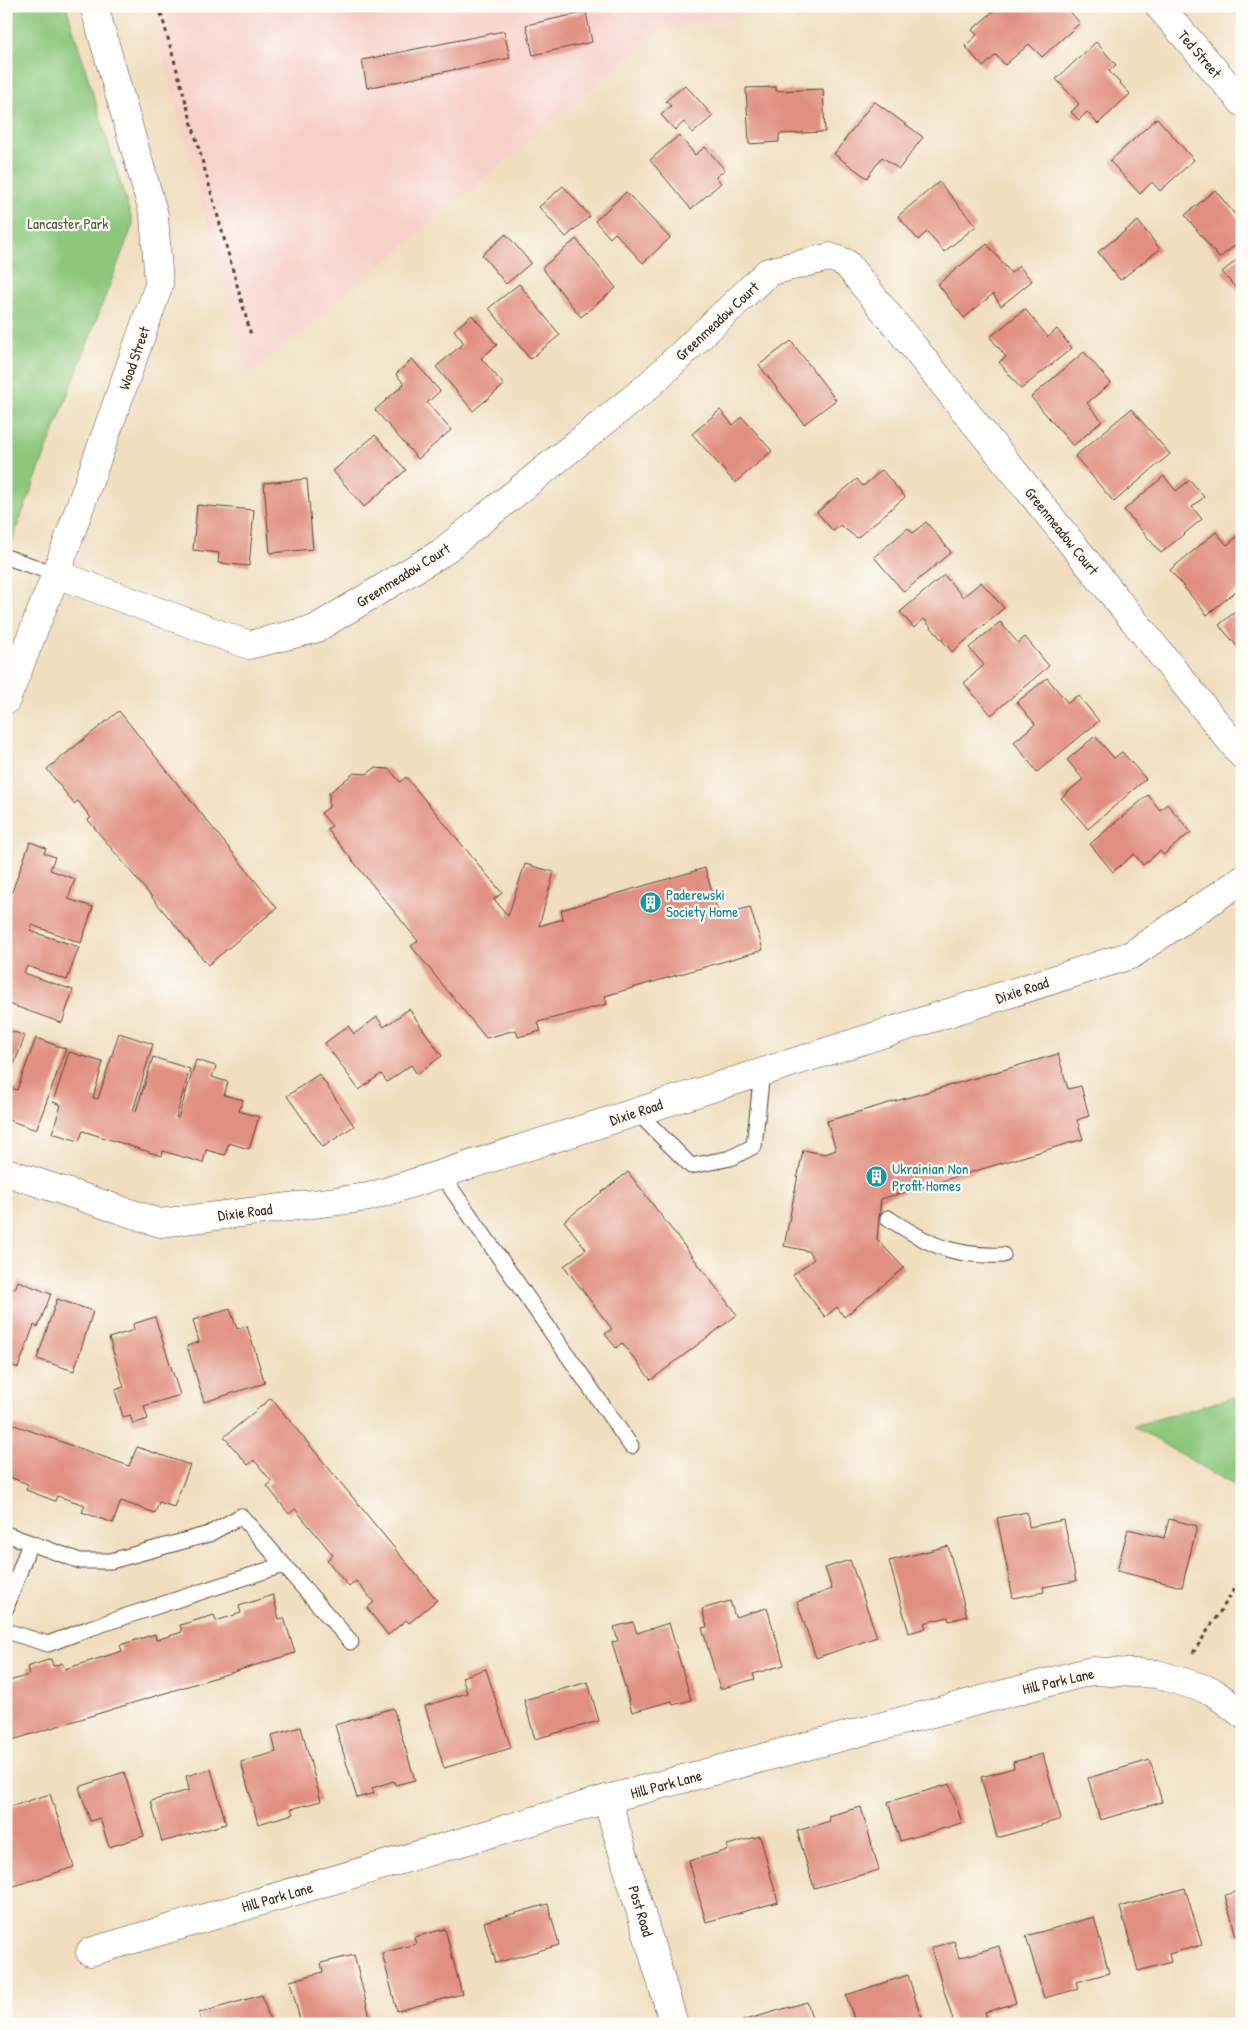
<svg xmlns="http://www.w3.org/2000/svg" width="1248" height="2030" font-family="'Patrick Hand',sans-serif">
	<rect width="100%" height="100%" fill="#fdfcf7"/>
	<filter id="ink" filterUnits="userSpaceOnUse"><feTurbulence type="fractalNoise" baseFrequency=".02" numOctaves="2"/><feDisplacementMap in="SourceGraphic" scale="10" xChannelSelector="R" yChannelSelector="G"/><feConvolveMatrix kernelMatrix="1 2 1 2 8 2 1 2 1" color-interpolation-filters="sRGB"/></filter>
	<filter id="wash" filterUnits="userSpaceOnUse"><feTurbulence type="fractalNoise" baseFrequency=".0096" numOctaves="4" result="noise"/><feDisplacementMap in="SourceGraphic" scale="20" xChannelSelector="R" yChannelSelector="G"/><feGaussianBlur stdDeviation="1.12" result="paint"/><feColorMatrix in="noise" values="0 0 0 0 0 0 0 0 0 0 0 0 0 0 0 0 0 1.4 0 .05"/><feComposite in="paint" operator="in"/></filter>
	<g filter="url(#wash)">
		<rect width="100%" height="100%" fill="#f0debf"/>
		<path fill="#f7d0c9" d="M 149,6 L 805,6 L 662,29 L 248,376 Z"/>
		<g fill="#8cc77b" stroke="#64784c">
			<path d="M 6,6 L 66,6 L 133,224 L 6,556 Z"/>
			<path d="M 1242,1395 L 1242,1490 L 1133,1426 Z"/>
		</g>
		<g id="blocks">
			<g fill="#e18f80">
				<path d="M 999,6 L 1065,6 L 1080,23 L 1042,57 L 1029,44 L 1005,65 L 996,55 L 983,67 L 965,46 L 977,35 L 972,30 Z"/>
				<path d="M 586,12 L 592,42 L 533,55 L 526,25 Z"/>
				<path d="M 504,31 L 510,58 L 367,88 L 362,60 Z"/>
				<path d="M 1096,42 L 1116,65 L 1109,71 L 1130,94 L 1098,124 L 1087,112 L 1079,120 L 1071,112 L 1079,104 L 1056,79 Z"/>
				<path d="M 685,85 L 713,116 L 693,133 L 684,122 L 675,130 L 661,115 L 671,106 L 666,101 Z"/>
				<path d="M 776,87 L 776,91 L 823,89 L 825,132 L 779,134 L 779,142 L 749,144 L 746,88 Z"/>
				<path d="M 874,101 L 923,137 L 899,169 L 882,157 L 867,178 L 834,154 Z"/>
				<path d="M 1157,118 L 1194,160 L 1160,191 L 1152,182 L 1140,194 L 1110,161 Z"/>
				<path d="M 679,135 L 695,155 L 705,147 L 725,170 L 716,177 L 721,183 L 691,209 L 650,160 Z"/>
				<path d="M 939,182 L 976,226 L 944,252 L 927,232 L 918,240 L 898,216 Z"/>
				<path d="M 563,186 L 590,216 L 566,237 L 539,207 Z"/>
				<path d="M 1215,190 L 1242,223 L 1242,240 L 1219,258 L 1185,215 Z"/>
				<path d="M 626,192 L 670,238 L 643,263 L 615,233 L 610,238 L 595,221 Z"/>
				<path d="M 1138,221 L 1160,249 L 1120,280 L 1098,252 Z"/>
				<path d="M 506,234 L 531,263 L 506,284 L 482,255 Z"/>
				<path d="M 576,239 L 616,288 L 581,317 L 542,268 Z"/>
				<path d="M 987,244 L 1011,273 L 1019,266 L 1032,281 L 1001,306 L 993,294 L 964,318 L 938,284 Z"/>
				<path d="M 1242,256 L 1242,295 L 1222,272 Z"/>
				<path d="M 519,284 L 560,335 L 530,359 L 489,308 Z"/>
				<path d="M 1025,309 L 1048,337 L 1057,329 L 1072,348 L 1021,389 L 999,362 L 1006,357 L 990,337 Z"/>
				<path d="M 472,315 L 497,345 L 481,358 L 504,385 L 473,411 L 436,367 L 464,343 L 454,330 Z"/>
				<path d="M 791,341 L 836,400 L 804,424 L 759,365 Z"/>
				<path d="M 1084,352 L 1111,383 L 1087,403 L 1102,421 L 1073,446 L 1031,397 Z"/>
				<path d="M 412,359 L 440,391 L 427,403 L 451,430 L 418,459 L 375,410 L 404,384 L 396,374 Z"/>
				<path d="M 1131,409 L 1170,454 L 1114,502 L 1075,456 Z"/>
				<path d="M 720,410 L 733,425 L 742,417 L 772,451 L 735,483 L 692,434 Z"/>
				<path d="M 375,435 L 406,470 L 364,507 L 333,471 Z"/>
				<path d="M 882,470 L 905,497 L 857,538 L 840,525 L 833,531 L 817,512 L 857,479 L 863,486 Z"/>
				<path d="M 1164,476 L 1176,491 L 1190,480 L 1204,497 L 1192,507 L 1202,519 L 1161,553 L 1124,510 Z"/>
				<path d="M 307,479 L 313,549 L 270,553 L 264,483 Z"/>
				<path d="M 197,505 L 254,510 L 249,566 L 218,563 L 219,553 L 193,550 Z"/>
				<path d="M 926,522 L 951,552 L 904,592 L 874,557 L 908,528 L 913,533 Z"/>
				<path d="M 1216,532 L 1227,545 L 1242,533 L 1242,586 L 1207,615 L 1170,570 Z"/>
				<path d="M 944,575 L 963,597 L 981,582 L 1004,608 L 952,652 L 924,619 L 914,628 L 900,612 Z"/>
				<path d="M 1242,606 L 1242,652 L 1219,625 Z"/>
				<path d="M 1000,622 L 1018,643 L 1025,637 L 1049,666 L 991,715 L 964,683 L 984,665 L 969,648 Z"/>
				<path d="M 1047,678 L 1068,703 L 1078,695 L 1099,721 L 1037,772 L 1014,742 L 1035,724 L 1017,702 Z"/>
				<path d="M 119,711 L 277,908 L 208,965 L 88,820 L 91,818 L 78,801 L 74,804 L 47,769 Z"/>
				<path d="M 1095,736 L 1114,758 L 1122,752 L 1146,779 L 1088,829 L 1061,798 L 1083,779 L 1067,760 Z"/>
				<path d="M 375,768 L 389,769 L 400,782 L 406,777 L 502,893 L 494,899 L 508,916 L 525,864 L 554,872 L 539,926 L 563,919 L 561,910 L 705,868 L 719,916 L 750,907 L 763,950 L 605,996 L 607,1004 L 538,1022 L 541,1031 L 518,1037 L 516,1030 L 486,1038 L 411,946 L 418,941 L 327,829 L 332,826 L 321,813 L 329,807 L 329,793 L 354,773 L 367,774 Z"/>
				<path d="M 1148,795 L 1160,810 L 1167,804 L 1191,832 L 1163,855 L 1160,851 L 1143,865 L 1134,854 L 1113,872 L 1090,844 Z"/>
				<path d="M 30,842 L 46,848 L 44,853 L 55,857 L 50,870 L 75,879 L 68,899 L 93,907 L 81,943 L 32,925 L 30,931 L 79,947 L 67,980 L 27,966 L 24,973 L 73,990 L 62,1023 L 6,1003 L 6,908 Z"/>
				<path d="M 409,1009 L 442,1056 L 417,1074 L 411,1065 L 387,1082 L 381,1074 L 359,1090 L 325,1043 L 348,1026 L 354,1034 L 377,1017 L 384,1027 Z"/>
				<path d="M 6,1029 L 25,1036 L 6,1085 Z"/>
				<path d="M 119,1033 L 153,1044 L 133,1111 L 136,1111 L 153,1057 L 190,1069 L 176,1117 L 178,1118 L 196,1060 L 216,1066 L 212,1077 L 228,1082 L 224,1095 L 243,1100 L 239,1111 L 259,1117 L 249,1149 L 229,1143 L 225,1155 L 206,1150 L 203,1163 L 163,1151 L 162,1156 L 83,1131 L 79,1141 L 52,1133 L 61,1105 L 53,1102 L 69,1052 L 103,1062 L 93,1098 L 98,1099 Z"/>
				<path d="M 36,1038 L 66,1049 L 36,1130 L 6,1119 L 6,1086 L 17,1090 Z"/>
				<path d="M 1058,1054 L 1068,1089 L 1081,1086 L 1089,1116 L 1077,1120 L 1083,1139 L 881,1199 L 877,1239 L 904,1268 L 844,1317 L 837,1307 L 825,1317 L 793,1275 L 814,1259 L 808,1251 L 784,1246 L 803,1150 L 825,1154 L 836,1150 L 827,1121 Z"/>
				<path d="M 319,1074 L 354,1126 L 323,1147 L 287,1096 Z"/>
				<path d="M 628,1172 L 737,1315 L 651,1380 L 622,1343 L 616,1348 L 605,1334 L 612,1329 L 564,1266 L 586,1249 L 564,1221 Z"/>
				<path d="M 18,1281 L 51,1294 L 38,1327 L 34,1325 L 18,1368 L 6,1363 L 6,1285 L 15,1289 Z"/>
				<path d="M 57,1299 L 93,1311 L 74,1371 L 37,1359 Z"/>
				<path d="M 230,1309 L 237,1329 L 247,1326 L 265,1383 L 204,1402 L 187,1346 L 199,1342 L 193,1320 Z"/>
				<path d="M 155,1317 L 180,1395 L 144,1406 L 148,1419 L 133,1424 L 130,1415 L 123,1417 L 115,1390 L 124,1387 L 109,1338 L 134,1330 L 133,1324 Z"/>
				<path d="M 271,1398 L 437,1600 L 409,1623 L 406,1620 L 388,1635 L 367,1608 L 374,1602 L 356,1581 L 349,1587 L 327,1560 L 333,1555 L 295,1509 L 289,1514 L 267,1486 L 272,1482 L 254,1460 L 248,1465 L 224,1437 Z"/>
				<path d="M 6,1422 L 129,1466 L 137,1447 L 190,1465 L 174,1507 L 159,1502 L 155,1513 L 121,1501 L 113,1523 L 82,1512 L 85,1505 L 57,1496 L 55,1501 L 26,1490 L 28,1484 L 6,1476 Z"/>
				<path d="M 1027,1512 L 1029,1527 L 1064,1520 L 1076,1581 L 1043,1587 L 1044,1592 L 1013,1598 L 997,1518 Z"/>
				<path d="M 1169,1519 L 1197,1526 L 1182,1587 L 1117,1571 L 1128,1529 L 1164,1538 Z"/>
				<path d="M 948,1546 L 967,1616 L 949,1621 L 948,1617 L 924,1623 L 926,1628 L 909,1633 L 889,1561 Z"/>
				<path d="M 850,1560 L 877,1637 L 816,1658 L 797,1602 L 832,1589 L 825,1568 Z"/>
				<path d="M 273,1595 L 279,1619 L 284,1618 L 295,1653 L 6,1742 L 6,1682 L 29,1675 L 27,1667 L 51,1659 L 53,1666 L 62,1663 L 65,1669 L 122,1651 L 120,1645 L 155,1634 L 156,1640 L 182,1632 L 180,1625 L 214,1615 L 216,1621 L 241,1613 L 239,1606 Z"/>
				<path d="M 730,1601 L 735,1617 L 767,1608 L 784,1665 L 753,1674 L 755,1679 L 720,1689 L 702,1628 L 707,1627 L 702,1609 Z"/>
				<path d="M 633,1622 L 637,1633 L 669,1623 L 691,1700 L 673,1705 L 672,1701 L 632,1712 L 612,1642 L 618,1641 L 614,1627 Z"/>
				<path d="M 486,1669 L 511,1748 L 444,1768 L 425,1706 L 467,1693 L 462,1677 Z"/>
				<path d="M 588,1682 L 599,1721 L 535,1739 L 524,1700 Z"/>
				<path d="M 393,1708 L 415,1780 L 395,1785 L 394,1781 L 372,1788 L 374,1793 L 357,1798 L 335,1725 Z"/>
				<path d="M 301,1727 L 321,1801 L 291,1809 L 293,1814 L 258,1824 L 241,1762 L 276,1752 L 272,1735 Z"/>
				<path d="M 1043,1754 L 1061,1819 L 997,1838 L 981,1777 L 1014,1768 L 1013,1762 Z"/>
				<path d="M 1150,1760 L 1162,1802 L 1100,1820 L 1088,1778 Z"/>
				<path d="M 211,1769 L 226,1824 L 162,1842 L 151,1801 L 189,1790 L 186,1776 Z"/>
				<path d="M 124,1772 L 144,1836 L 109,1847 L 100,1818 L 90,1821 L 79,1787 Z"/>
				<path d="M 950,1784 L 962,1823 L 900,1841 L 888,1802 Z"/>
				<path d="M 50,1794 L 74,1867 L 14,1886 L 6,1863 L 6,1808 Z"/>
				<path d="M 861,1807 L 879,1870 L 814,1888 L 797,1831 L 830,1821 L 828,1816 Z"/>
				<path d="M 760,1836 L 778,1902 L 706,1922 L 689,1861 L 728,1850 L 727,1845 Z"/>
				<path d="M 1185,1888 L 1202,1945 L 1169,1954 L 1171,1962 L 1138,1971 L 1120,1907 Z"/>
				<path d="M 1242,1890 L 1242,1935 L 1236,1936 L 1225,1895 Z"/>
				<path d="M 548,1904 L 559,1945 L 496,1963 L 484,1922 Z"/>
				<path d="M 1094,1917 L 1109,1973 L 1076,1982 L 1078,1989 L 1044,1998 L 1026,1936 Z"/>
				<path d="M 445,1929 L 462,1994 L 397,2011 L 382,1953 L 416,1944 L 414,1937 Z"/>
				<path d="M 954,1941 L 959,1958 L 999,1946 L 1016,2003 L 985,2012 L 987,2017 L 963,2024 L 954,2024 L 931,1948 Z"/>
				<path d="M 354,1955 L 371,2021 L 361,2024 L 301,2024 L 290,1981 L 323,1972 L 321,1963 Z"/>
				<path d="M 908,1975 L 923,2024 L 856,2024 L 846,1995 Z"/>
				<path d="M 262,1995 L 271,2024 L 202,2024 L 199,2013 Z"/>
				<path d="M 807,2002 L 814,2024 L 743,2024 L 742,2021 Z"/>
			</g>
		</g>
	</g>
	<g filter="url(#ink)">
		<use href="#blocks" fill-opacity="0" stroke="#564536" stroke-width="1"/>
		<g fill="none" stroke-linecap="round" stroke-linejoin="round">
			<defs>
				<g id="service">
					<path d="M 6,557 L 56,574"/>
					<path d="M 637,1112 L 691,1166 L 731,1158 L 754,1146 L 762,1072"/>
					<path d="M 441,1174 L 631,1446"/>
					<path d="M 888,1218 C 929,1245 953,1257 1003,1255"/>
					<path d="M 6,1534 L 80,1561 L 111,1561 L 209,1534 L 241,1516 L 351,1642"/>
					<path d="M 6,1608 L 30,1543"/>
					<path d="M 6,1631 L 48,1644 L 90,1628 L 283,1565"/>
				</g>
				<g id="minor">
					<path d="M 1159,6 L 1242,102"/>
					<path d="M 56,574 L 249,645 L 315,629 L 441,553 L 646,388 L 768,272 L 830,257 L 846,263 L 1242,755"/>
					<path d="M 6,700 L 56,574 L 159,285 L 154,215 L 94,6"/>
					<path d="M 6,1172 L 160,1223 L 369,1197 L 1131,955 L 1242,880"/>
					<path d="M 607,1799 L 674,2024"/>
					<path d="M 90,1952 L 607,1799 L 1091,1671 L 1157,1674 L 1212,1691 L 1242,1714"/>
				</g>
			</defs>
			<use href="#service" stroke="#564536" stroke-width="17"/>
			<use href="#minor" stroke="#564536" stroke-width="29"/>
			<g stroke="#564536" stroke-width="3" stroke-dasharray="4 4" stroke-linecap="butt">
				<path d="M 159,6 L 251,335"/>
				<path d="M 1193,1653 L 1242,1578"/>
			</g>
			<use href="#service" stroke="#fff" stroke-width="15"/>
			<use href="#minor" stroke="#fff" stroke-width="28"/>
		</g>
	</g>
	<defs>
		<symbol id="building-disc" viewBox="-11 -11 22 22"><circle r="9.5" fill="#0f9aa8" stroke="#fdfcf7"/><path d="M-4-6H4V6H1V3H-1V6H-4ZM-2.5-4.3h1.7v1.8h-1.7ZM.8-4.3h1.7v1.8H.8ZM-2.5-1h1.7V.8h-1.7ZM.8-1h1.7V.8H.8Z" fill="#fff"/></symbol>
	</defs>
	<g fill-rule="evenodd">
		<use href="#building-disc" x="638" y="890" width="25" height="25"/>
		<use href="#building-disc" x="864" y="1164" width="25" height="25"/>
	</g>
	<g text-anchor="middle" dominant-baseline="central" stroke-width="4.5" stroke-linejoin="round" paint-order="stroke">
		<g font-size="15" fill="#3b2a1e" stroke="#fdfcf7">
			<text transform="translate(1200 54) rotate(49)">Ted Street</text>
			<text transform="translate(717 321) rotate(-43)">Greenmeadow Court</text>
			<text transform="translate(134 358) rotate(-71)">Wood Street</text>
			<text transform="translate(1062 531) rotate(51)">Greenmeadow Court</text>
			<text transform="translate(403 575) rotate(-32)">Greenmeadow Court</text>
			<text transform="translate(1022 990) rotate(-18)">Dixie Road</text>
			<text transform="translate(636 1112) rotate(-18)">Dixie Road</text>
			<text transform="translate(245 1212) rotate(-7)">Dixie Road</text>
			<text transform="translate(1058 1681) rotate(-13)">Hill Park Lane</text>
			<text transform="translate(666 1784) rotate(-15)">Hill Park Lane</text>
			<text transform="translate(277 1897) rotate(-16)">Hill Park Lane</text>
			<text transform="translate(641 1911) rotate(73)">Post Road</text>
		</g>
		<g font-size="15" fill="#53593a" stroke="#fdfcf7">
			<text x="68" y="223">Lancaster Park</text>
		</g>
		<g font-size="15" fill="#0d838f" stroke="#fdfcf7" text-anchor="start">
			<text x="666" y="894">Paderewski<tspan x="666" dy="17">Society Home</tspan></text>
			<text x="892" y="1168">Ukrainian Non<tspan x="892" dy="17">Profit Homes</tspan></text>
		</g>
	</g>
	<rect width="1248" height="2030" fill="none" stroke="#fdfcf7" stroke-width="25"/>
</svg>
